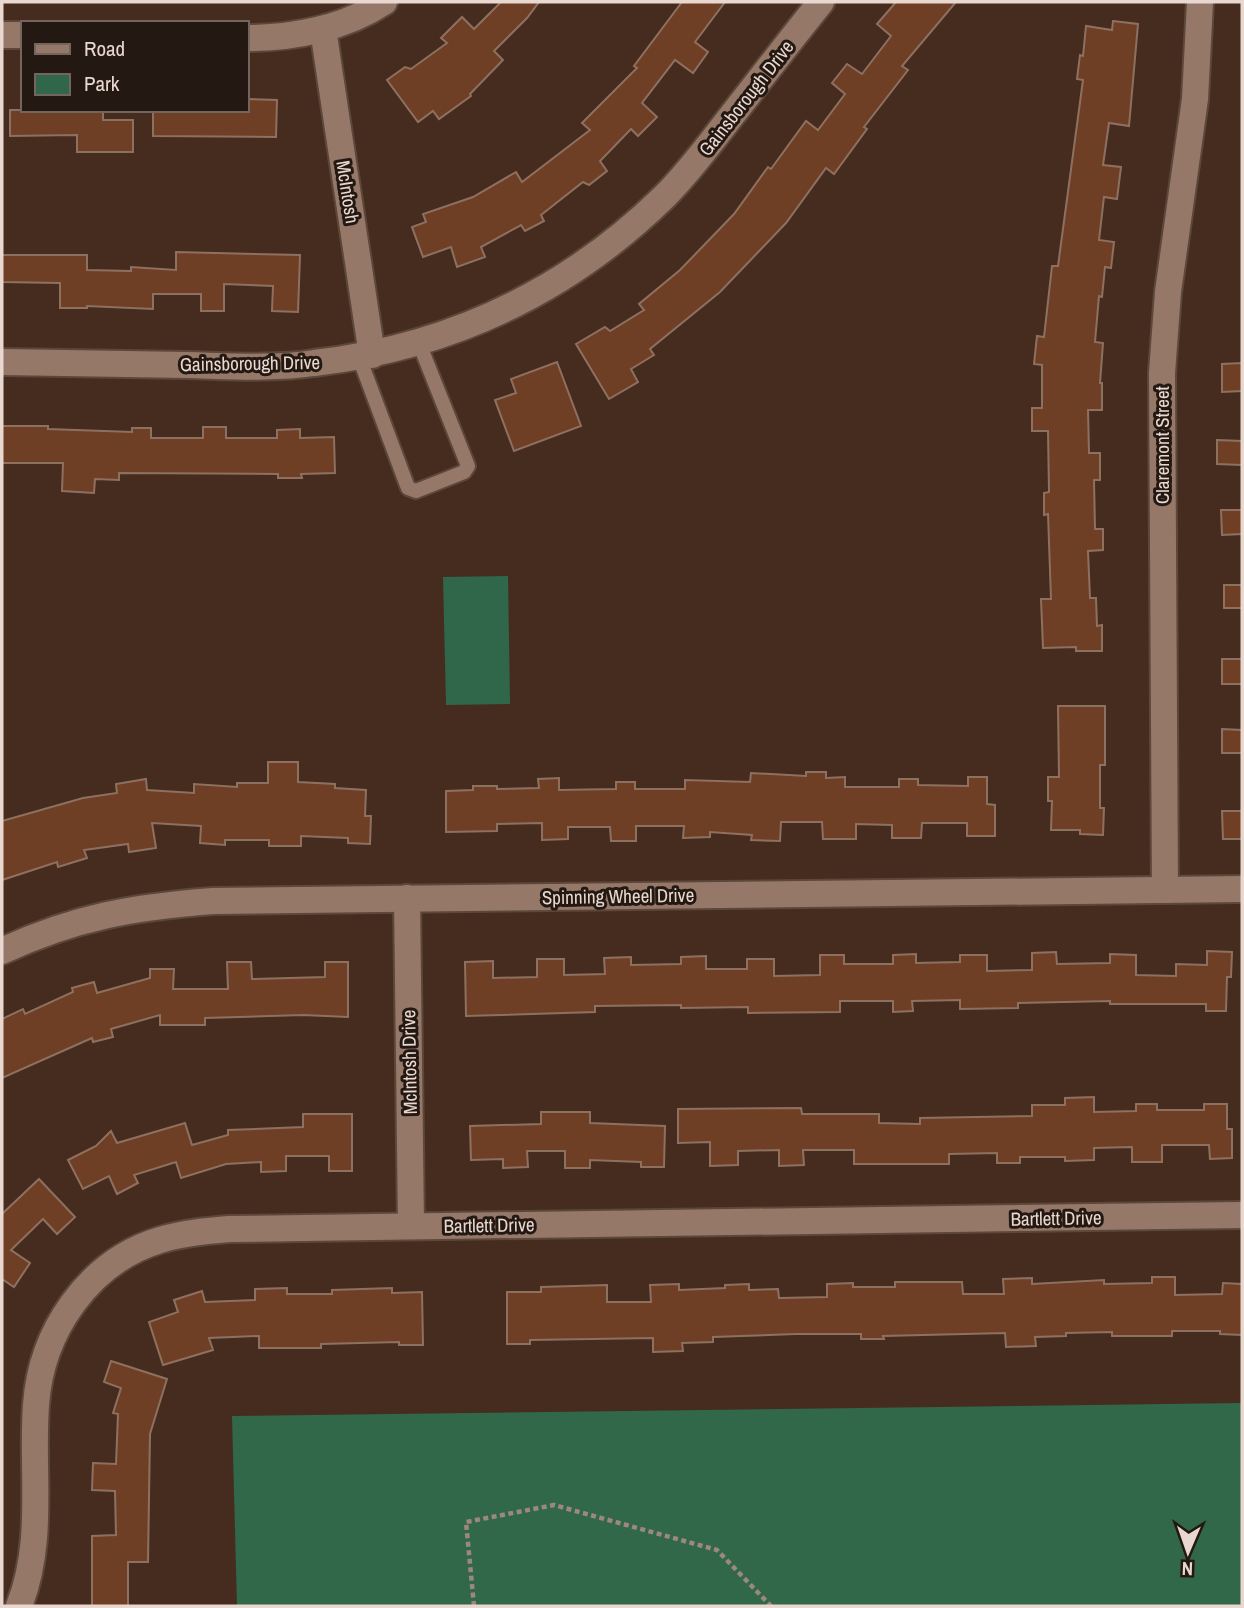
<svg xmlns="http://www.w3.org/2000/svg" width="1244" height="1608" font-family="'Archivo Narrow',sans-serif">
	<rect width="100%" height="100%" fill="#462c1e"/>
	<path fill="#306649" d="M 508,576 L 510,704 L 446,705 L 443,577 Z"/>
	<path fill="#31684a" d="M 1242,1403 L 1242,1606 L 237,1606 L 232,1416 Z"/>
	<g fill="#6e3f24" stroke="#8e7061" stroke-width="2">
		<path d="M 501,2 L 539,2 L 527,18 L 494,51 L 503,60 L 470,94 L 471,96 L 439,119 L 433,111 L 418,122 L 387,80 L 405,67 L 411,69 L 447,43 L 441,38 L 462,17 L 474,29 Z"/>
		<path d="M 682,2 L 725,2 L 695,42 L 708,52 L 693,73 L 675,60 L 642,103 L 657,117 L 638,136 L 631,129 L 600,161 L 607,171 L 589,185 L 583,182 L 541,215 L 544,221 L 525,231 L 521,225 L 481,247 L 485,257 L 457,267 L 451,247 L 423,257 L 412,227 L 426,222 L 423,214 L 473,197 L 516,172 L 522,182 L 590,130 L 582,123 L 637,68 L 634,66 Z"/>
		<path d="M 896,2 L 956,2 L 902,66 L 908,70 L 864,127 L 867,129 L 834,174 L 826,168 L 786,223 L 720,292 L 650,349 L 654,355 L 631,369 L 638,382 L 609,399 L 576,344 L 605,327 L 610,331 L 644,310 L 639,304 L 680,270 L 734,214 L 768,167 L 771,169 L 806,121 L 818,130 L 845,94 L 832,83 L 847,64 L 862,74 L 891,36 L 877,24 Z"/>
		<path d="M 1113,21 L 1138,24 L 1129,126 L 1109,123 L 1103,165 L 1121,167 L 1117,199 L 1104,197 L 1099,240 L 1114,242 L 1111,268 L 1105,267 L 1102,297 L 1099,296 L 1095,342 L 1103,343 L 1100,383 L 1102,383 L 1102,410 L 1088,410 L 1089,453 L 1100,453 L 1100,480 L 1094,480 L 1095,529 L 1103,529 L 1103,550 L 1088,551 L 1090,598 L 1096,598 L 1097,626 L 1102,625 L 1102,651 L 1076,651 L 1076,647 L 1043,648 L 1041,599 L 1051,599 L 1048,514 L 1044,515 L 1044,493 L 1049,492 L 1048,431 L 1032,431 L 1032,408 L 1042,408 L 1042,365 L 1034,364 L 1037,336 L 1044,337 L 1052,266 L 1058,266 L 1083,80 L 1077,79 L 1080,55 L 1083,56 L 1086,26 L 1112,30 Z"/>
		<path d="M 247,99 L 277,100 L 276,137 L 153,136 L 153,110 L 247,110 Z"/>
		<path d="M 10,110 L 103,110 L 103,120 L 133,120 L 133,152 L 77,152 L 77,135 L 10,136 Z"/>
		<path d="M 176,252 L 300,255 L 298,312 L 272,311 L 273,286 L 224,284 L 224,311 L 201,311 L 201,294 L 153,294 L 153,309 L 87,306 L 87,308 L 60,308 L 60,283 L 2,282 L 2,255 L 87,255 L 87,270 L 131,271 L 131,267 L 176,270 Z"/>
		<path d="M 557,362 L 581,426 L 514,451 L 495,400 L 516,393 L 511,379 Z"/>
		<path d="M 1242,363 L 1242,391 L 1222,392 L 1222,364 Z"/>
		<path d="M 2,426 L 48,426 L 48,429 L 132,432 L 132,428 L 151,428 L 151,438 L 203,438 L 203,427 L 226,427 L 226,438 L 277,438 L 277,430 L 300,429 L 300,438 L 334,437 L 335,473 L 301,474 L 302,478 L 278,478 L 278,474 L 119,473 L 119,480 L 95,479 L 94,493 L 62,491 L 63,463 L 2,463 Z"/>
		<path d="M 1217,440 L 1242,441 L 1242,465 L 1217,464 Z"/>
		<path d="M 1221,510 L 1242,510 L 1242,534 L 1222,535 Z"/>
		<rect x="1224" y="585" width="18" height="23"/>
		<rect x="1222" y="659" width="20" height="25"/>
		<path d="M 1058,706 L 1105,706 L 1105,765 L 1100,765 L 1100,808 L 1104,808 L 1103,835 L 1080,834 L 1080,830 L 1051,830 L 1052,801 L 1048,801 L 1048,777 L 1059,777 Z"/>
		<path d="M 1222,729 L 1242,730 L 1242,753 L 1222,753 Z"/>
		<path d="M 268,762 L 298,762 L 298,782 L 335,784 L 335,788 L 366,790 L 365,816 L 371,816 L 370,844 L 348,843 L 348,838 L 301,836 L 301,846 L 269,846 L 269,840 L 225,840 L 225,845 L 200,843 L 201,826 L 152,823 L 156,848 L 129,852 L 128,844 L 84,850 L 87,858 L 58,867 L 57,862 L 2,880 L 2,821 L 83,798 L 117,793 L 116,784 L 146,779 L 147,790 L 194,793 L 194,784 L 237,787 L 237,783 L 268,783 Z"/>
		<path d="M 806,772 L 826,772 L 826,778 L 845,777 L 845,787 L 899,787 L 899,779 L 918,779 L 918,785 L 968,786 L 968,777 L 987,777 L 987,804 L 995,805 L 995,836 L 967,836 L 967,823 L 922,823 L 921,838 L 892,838 L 892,825 L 856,824 L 856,839 L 823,839 L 822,822 L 781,822 L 780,841 L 751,840 L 752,835 L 710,832 L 710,837 L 683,838 L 684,826 L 636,826 L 636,841 L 611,841 L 610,827 L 568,827 L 568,839 L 542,840 L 542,823 L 497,824 L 497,831 L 446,832 L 446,791 L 473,790 L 473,786 L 497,786 L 497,789 L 539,788 L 538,779 L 559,778 L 559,790 L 616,789 L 616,782 L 635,782 L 635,789 L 685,789 L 685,780 L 750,782 L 751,773 L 806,776 Z"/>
		<path d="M 1222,811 L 1242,811 L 1242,839 L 1223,839 Z"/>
		<path d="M 1207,951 L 1232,952 L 1231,977 L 1227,977 L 1226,1011 L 1206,1011 L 1206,1004 L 1110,1004 L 1110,1001 L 1018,1003 L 1018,1008 L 960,1009 L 960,1000 L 912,1001 L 913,1011 L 893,1012 L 893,1001 L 840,1001 L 840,1012 L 748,1013 L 748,1007 L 681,1008 L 681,1005 L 595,1006 L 595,1012 L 466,1016 L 465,962 L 493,961 L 493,978 L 537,977 L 537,959 L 564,959 L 564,975 L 605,974 L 604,958 L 631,957 L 631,965 L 681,964 L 681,957 L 706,956 L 706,969 L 747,969 L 747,959 L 774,959 L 774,976 L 820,975 L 820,955 L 844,955 L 844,964 L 893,964 L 893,955 L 916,954 L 916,963 L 960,962 L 960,955 L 987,955 L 987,971 L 1032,970 L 1032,953 L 1056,952 L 1057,964 L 1110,963 L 1110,954 L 1136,955 L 1136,975 L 1176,976 L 1176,964 L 1207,965 Z"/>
		<path d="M 227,962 L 251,962 L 252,979 L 325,977 L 325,962 L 348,962 L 348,1017 L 303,1015 L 205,1018 L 205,1025 L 160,1025 L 160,1015 L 111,1029 L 113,1037 L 93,1042 L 92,1038 L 2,1078 L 2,1019 L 23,1009 L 25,1014 L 73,992 L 72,988 L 94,982 L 97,993 L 150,978 L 150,969 L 174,969 L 173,989 L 228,989 Z"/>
		<path d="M 1094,1097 L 1094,1112 L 1136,1111 L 1136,1104 L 1157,1104 L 1157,1110 L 1204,1110 L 1204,1104 L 1227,1104 L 1227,1129 L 1232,1129 L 1232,1158 L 1210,1159 L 1209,1145 L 1162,1145 L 1162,1162 L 1132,1162 L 1132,1147 L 1094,1148 L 1094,1160 L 1065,1161 L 1065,1157 L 1020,1157 L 1020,1163 L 997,1163 L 997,1153 L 949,1154 L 949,1164 L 854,1164 L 854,1150 L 803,1150 L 804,1165 L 779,1166 L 779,1150 L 738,1151 L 738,1165 L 710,1166 L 710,1142 L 678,1143 L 678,1109 L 801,1108 L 802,1114 L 879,1114 L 879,1123 L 920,1124 L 920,1118 L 1032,1116 L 1032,1105 L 1065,1105 L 1065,1098 Z"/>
		<path d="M 541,1112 L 590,1112 L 590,1123 L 665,1126 L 664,1167 L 641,1167 L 641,1162 L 590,1160 L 590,1168 L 565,1168 L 565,1151 L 527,1151 L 528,1167 L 503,1168 L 503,1159 L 471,1160 L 470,1126 L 541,1124 Z"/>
		<path d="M 303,1114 L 352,1114 L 352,1171 L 329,1171 L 329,1156 L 286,1156 L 286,1171 L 261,1172 L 261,1162 L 226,1164 L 181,1178 L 176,1162 L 134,1175 L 138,1183 L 117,1194 L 109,1176 L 83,1189 L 68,1160 L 96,1146 L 111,1131 L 117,1143 L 185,1123 L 192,1145 L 228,1135 L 228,1130 L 303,1127 Z"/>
		<path d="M 39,1179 L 75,1217 L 57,1234 L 43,1219 L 11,1250 L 30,1263 L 14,1287 L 2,1279 L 2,1214 Z"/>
		<path d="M 1152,1277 L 1175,1277 L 1175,1295 L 1222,1294 L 1223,1283 L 1242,1284 L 1242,1335 L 1220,1334 L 1220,1331 L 1172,1331 L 1172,1336 L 1112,1336 L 1112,1332 L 1066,1333 L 1066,1336 L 1035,1337 L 1036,1346 L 1006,1347 L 1005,1333 L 883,1336 L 884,1339 L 861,1339 L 861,1334 L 796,1334 L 713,1337 L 713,1342 L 682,1343 L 683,1351 L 653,1352 L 653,1338 L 530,1340 L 530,1344 L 507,1344 L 507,1292 L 541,1292 L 541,1287 L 607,1285 L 607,1302 L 651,1302 L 650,1285 L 679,1284 L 679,1290 L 725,1288 L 725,1285 L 749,1284 L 749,1290 L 778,1289 L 779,1298 L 827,1297 L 827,1284 L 853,1283 L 853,1287 L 895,1287 L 895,1282 L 962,1282 L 963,1294 L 1004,1294 L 1003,1279 L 1032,1278 L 1032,1284 L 1104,1280 L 1104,1284 L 1152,1283 Z"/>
		<path d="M 287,1288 L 287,1294 L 332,1294 L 332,1290 L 392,1288 L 392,1293 L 422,1292 L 423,1345 L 399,1345 L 399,1342 L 321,1344 L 321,1348 L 259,1348 L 259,1336 L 209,1338 L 213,1350 L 163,1365 L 149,1322 L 178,1312 L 174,1300 L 202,1291 L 205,1302 L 255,1300 L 255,1289 Z"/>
		<path d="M 111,1361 L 167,1379 L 150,1434 L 148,1562 L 128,1562 L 128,1606 L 92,1606 L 92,1536 L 116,1535 L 115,1491 L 92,1490 L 93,1463 L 116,1464 L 118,1414 L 113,1413 L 121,1388 L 104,1382 Z"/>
	</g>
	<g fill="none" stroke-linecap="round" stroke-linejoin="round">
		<defs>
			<path id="lane" d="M 359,357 L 408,488 L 416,491 L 464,472 L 468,466 L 419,343"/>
			<g id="street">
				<path d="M 323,29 L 372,355"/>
				<path d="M 2,35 L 23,35"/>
				<path d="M 247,38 C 294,38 345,28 384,2"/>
				<path d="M 2,362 C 63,363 125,364 187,365 C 229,366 272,369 314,363 C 450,347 567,292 665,196 C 690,171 711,142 733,114 C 762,77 791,39 821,2"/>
				<path d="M 1165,890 L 1162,373 L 1168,292 L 1195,99 L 1200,2"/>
				<path d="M 407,898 L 411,1226"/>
				<path d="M 2,951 C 75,917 134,907 213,901 L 1242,889"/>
				<path d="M 19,1606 C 45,1541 31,1472 36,1405 C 41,1332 88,1262 160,1240 C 183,1233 206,1231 229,1229 L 1242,1215"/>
			</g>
		</defs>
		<use href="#lane" stroke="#5c473b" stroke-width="18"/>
		<use href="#street" stroke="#5c473b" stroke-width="30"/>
		<path stroke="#9d887d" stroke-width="4.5" stroke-dasharray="5 3.5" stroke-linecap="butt" d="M 474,1606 L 466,1522 L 554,1505 L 717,1550 L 771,1606"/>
		<use href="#lane" stroke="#967868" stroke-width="14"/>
		<use href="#street" stroke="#967868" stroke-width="26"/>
	</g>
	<g text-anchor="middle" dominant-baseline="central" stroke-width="6" stroke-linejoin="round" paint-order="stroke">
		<g font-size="19" fill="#e9d8cf" stroke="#241812">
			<text transform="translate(746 98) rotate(-52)">Gainsborough Drive</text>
			<text transform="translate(348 192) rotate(81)">McIntosh</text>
			<text transform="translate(250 363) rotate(-1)">Gainsborough Drive</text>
			<text transform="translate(1162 445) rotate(-90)">Claremont Street</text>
			<text transform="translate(618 896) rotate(-1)">Spinning Wheel Drive</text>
			<text transform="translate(409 1062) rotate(-91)">McIntosh Drive</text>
			<text transform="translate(1056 1218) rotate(-1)">Bartlett Drive</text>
			<text transform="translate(489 1225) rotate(-1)">Bartlett Drive</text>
		</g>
	</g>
	<rect width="1244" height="1608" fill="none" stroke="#e9d8cf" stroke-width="7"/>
	<rect x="21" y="21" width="228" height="91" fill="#241812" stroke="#73655e" stroke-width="2"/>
	<rect x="35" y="44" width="35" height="10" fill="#967868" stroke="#73655e" stroke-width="2"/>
	<text x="84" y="56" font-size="21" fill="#e9d8cf">Road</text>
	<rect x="35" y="74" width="35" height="21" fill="#306649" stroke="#73655e" stroke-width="2"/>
	<text x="84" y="91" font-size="21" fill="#e9d8cf">Park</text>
	<g transform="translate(1188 1552) rotate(182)" stroke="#241812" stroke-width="5" paint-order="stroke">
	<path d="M0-5L12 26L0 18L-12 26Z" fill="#e9d8cf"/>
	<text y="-10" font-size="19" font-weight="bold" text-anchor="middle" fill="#e9d8cf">N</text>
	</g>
</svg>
